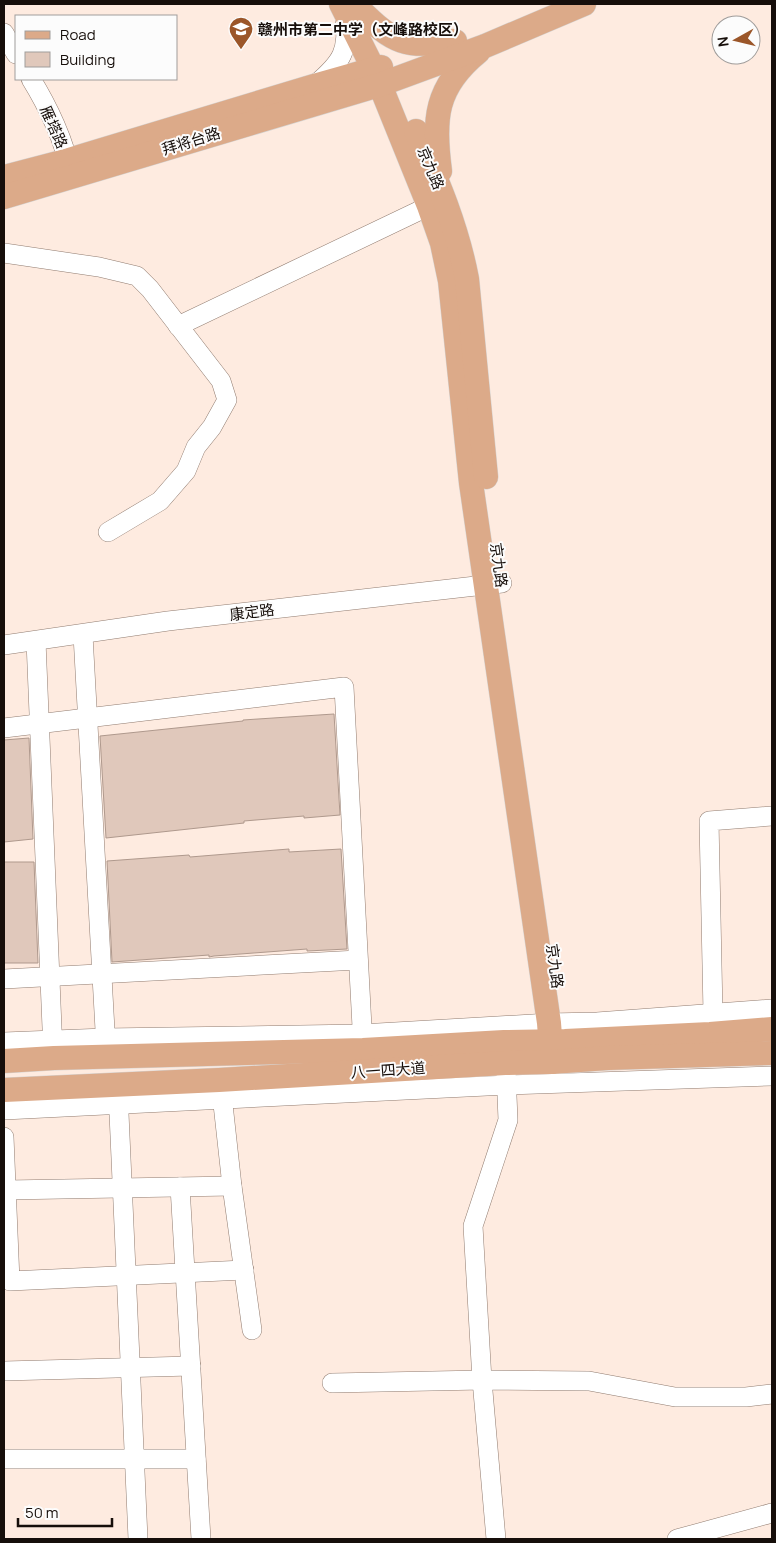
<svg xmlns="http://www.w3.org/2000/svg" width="776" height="1543" font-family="Manrope,'Noto Sans SC',sans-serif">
	<rect width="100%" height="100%" fill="#feebe0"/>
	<g fill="#e0c8bb" stroke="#af998d">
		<path d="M 334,714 L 340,815 L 304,818 L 304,816 L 244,821 L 244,823 L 106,838 L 100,736 L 243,721 L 243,720 Z"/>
		<path d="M 29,738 L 33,839 L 4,842 L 4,740 Z"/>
		<path d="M 289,849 L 289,852 L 341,849 L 347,949 L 307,951 L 307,949 L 214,956 L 209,957 L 209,955 L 112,962 L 107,861 L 189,855 L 190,857 Z"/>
		<path d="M 4,862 L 34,862 L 38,963 L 4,963 Z"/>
	</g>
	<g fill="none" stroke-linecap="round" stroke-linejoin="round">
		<defs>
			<g id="minor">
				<path d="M 4,33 L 16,54"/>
				<path d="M 31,79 C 47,105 66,143 70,173"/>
				<path d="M 316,84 C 342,62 349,51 345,16"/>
				<path d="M 4,253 L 99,267 L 137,276 L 150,289 L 221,381 L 227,400 L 212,427 L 196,447 L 186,471 L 160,501 L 108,532"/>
				<path d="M 178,326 L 429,206"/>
				<path d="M 83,635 L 106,1048"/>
				<path d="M 36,641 L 53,1052"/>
				<path d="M 4,645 L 168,621 L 502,583"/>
				<path d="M 4,728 L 344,687 L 363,1046"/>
				<path d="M 4,979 L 358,960"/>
				<path d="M 713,1013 L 709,821 L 772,816"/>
				<path d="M 4,1042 L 105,1038 L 361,1034 L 549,1023 L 597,1022 L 772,1009"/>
				<path d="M 221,1086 L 232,1186 L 252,1330"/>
				<path d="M 118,1091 L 138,1539"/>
				<path d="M 4,1110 L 507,1085 L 772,1076"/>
				<path d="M 4,1137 L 10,1281 L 244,1270"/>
				<path d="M 180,1187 L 201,1539"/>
				<path d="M 7,1190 L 232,1186"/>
				<path d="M 4,1371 L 191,1366"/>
				<path d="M 332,1383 L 482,1380 L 589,1381 L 675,1397 L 746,1397 L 772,1394"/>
				<path d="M 4,1459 L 196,1459"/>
				<path d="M 496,1539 L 482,1380 L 473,1226 L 508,1120 L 506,1072"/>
				<path d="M 677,1539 L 772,1513"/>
			</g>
			<g id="major">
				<path d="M 341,4 L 374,70 L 429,206 L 442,243 L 450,281 L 471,483 L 549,1023 L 552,1062"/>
				<path d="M 358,8 C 394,44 405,48 455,41"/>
				<path d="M 416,131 C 437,180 457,226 467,279 L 486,477"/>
				<path d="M 440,171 C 433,119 435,87 478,52"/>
				<path d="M 4,177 L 69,160 L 314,86 L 381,67"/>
				<path d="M 4,197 L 379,85 L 485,46 L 584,4"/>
				<path d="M 4,1061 L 54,1058 L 363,1050 L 504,1042 L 565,1041 L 710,1034 L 772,1029"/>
				<path d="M 4,1090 L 219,1080 L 505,1063 L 552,1062 L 608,1058 L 772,1053"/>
			</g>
		</defs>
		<use href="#minor" stroke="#917c70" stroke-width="20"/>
		<use href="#major" stroke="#d5d4d3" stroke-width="25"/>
		<use href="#minor" stroke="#fff" stroke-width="19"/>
		<use href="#major" stroke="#dcaa89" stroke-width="24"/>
	</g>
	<defs>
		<symbol id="school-pin" viewBox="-11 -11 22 30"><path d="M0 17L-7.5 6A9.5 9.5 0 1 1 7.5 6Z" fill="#9b5629" stroke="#fcfcfc"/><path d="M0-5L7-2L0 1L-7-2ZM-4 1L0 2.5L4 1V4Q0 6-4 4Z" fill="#fff"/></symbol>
	</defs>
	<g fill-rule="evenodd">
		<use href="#school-pin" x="227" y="15" width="28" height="38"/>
	</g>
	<g text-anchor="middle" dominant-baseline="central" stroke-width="4" stroke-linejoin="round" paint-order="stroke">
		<g font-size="15" font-weight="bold" fill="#160e0a" stroke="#fcfcfc" text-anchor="start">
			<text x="258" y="29">赣州市第二中学（文峰路校区）</text>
		</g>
		<g font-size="15" fill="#160e0a" stroke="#fcfcfc">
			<text transform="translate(54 127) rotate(66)">雁塔路</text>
			<text transform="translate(191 141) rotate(-17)">拜将台路</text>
			<text transform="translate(431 168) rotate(67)">京九路</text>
			<text transform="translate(499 565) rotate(82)">京九路</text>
			<text transform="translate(252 612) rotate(-7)">康定路</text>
			<text transform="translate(555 966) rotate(82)">京九路</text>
			<text transform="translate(388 1070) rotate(-4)">八一四大道</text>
		</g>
	</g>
	<rect width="776" height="1543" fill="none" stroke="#160e0a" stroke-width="10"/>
	<rect x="15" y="15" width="162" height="65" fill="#fcfcfc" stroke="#a09d9b"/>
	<rect x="25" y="31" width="25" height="8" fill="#dcaa89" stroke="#a09d9b"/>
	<text x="60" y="40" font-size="15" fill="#160e0a">Road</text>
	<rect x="25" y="52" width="25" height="15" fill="#e0c8bb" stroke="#a09d9b"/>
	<text x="60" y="65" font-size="15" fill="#160e0a">Building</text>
	<g transform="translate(736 40) rotate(262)"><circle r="24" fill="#fcfcfc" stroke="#a09d9b"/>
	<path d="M0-4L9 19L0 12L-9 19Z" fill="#9b5629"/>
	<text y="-8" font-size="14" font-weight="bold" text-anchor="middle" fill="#160e0a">N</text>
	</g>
	<path d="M18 1518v8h94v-8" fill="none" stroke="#160e0a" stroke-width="2.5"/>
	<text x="25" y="1518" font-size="15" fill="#160e0a" stroke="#fcfcfc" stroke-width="4" paint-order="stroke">50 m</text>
</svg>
